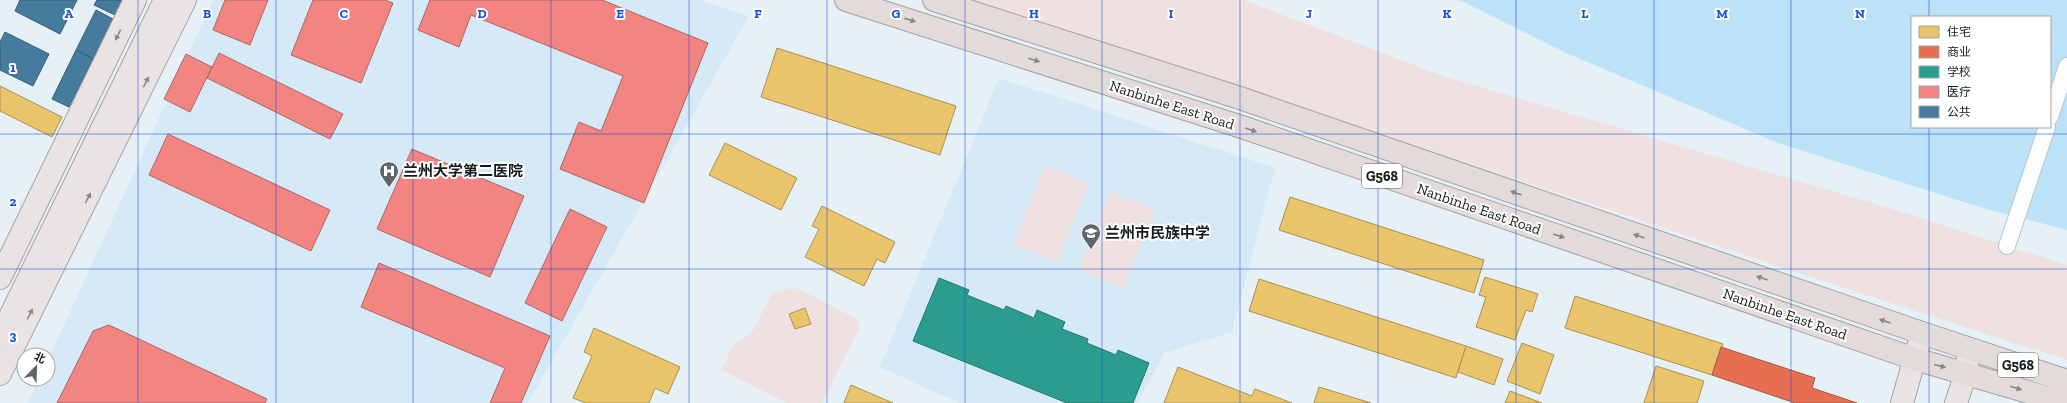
<svg xmlns="http://www.w3.org/2000/svg" width="2067" height="403" font-family="'Zilla Slab','Noto Sans SC',serif">
	<rect width="100%" height="100%" fill="#e6f1f7"/>
	<g fill="#d5eaf6">
		<path d="M 213,0 L 700,0 L 749,16 L 528,403 L 28,403 L 39,379 L 48,379 L 48,360 Z"/>
		<path d="M 999,78 L 1275,168 L 1232,332 L 1164,353 L 1138,403 L 959,403 L 880,367 Z"/>
	</g>
	<g fill="#eee1df">
		<path d="M 972,0 L 1244,0 L 1443,76 L 1886,207 L 2067,265 L 2067,360 C 1701,243 1338,117 972,0 Z"/>
		<path d="M 1045,165 L 1089,183 L 1057,262 L 1013,244 Z"/>
		<path d="M 1111,192 L 1155,210 L 1123,289 L 1078,270 Z"/>
		<path d="M 797,288 L 857,319 L 859,330 L 822,403 L 787,403 L 722,370 L 733,344 L 751,334 L 772,293 Z"/>
	</g>
	<path fill="#bbe2f6" fill-rule="evenodd" d="M 1459,0 L 2067,0 L 2067,230 L 1983,208 L 1778,143 L 1571,55 ZM 1912,17 L 2050,17 L 2050,127 L 1912,127 Z"/>
	<g fill="#e9c46a" stroke="#a99154">
		<path d="M 777,48 L 956,106 L 940,155 L 761,97 Z"/>
		<path d="M 0,86 L 62,117 L 52,137 L 0,111 Z"/>
		<path d="M 725,143 L 797,178 L 781,210 L 709,175 Z"/>
		<path d="M 1290,197 L 1484,260 L 1474,293 L 1279,230 Z"/>
		<path d="M 822,206 L 895,242 L 885,263 L 877,259 L 864,286 L 805,257 L 819,229 L 812,226 Z"/>
		<path d="M 1485,277 L 1538,294 L 1532,312 L 1526,310 L 1515,340 L 1476,327 L 1486,297 L 1479,295 Z"/>
		<path d="M 1259,279 L 1466,346 L 1456,378 L 1249,311 Z"/>
		<path d="M 1575,296 L 1723,344 L 1712,375 L 1565,328 Z"/>
		<path d="M 805,308 L 811,324 L 795,329 L 789,314 Z"/>
		<path d="M 594,328 L 680,367 L 668,394 L 655,388 L 649,403 L 586,403 L 573,398 L 592,356 L 584,352 Z"/>
		<path d="M 1522,343 L 1554,355 L 1540,394 L 1507,381 Z"/>
		<path d="M 1466,346 L 1503,359 L 1494,385 L 1458,372 Z"/>
		<path d="M 1656,366 L 1704,381 L 1697,403 L 1644,403 Z"/>
		<path d="M 1178,367 L 1252,396 L 1255,389 L 1292,403 L 1164,403 Z"/>
		<path d="M 851,385 L 893,403 L 844,403 Z"/>
		<path d="M 1319,387 L 1371,403 L 1314,403 Z"/>
		<path d="M 1510,391 L 1542,403 L 1505,403 Z"/>
	</g>
	<path fill="#e76f51" stroke="#a85642" d="M 1721,347 L 1815,378 L 1812,388 L 1857,403 L 1795,403 L 1712,375 Z"/>
	<path fill="#2a9d8f" stroke="#23766d" d="M 939,278 L 969,290 L 967,295 L 1004,310 L 1006,306 L 1034,318 L 1037,310 L 1065,322 L 1062,329 L 1088,339 L 1087,343 L 1116,355 L 1118,350 L 1149,363 L 1133,403 L 1067,403 L 913,341 Z"/>
	<g fill="#f28482" stroke="#af6464">
		<path d="M 225,0 L 268,0 L 250,45 L 213,30 Z"/>
		<path d="M 313,0 L 385,0 L 393,3 L 361,83 L 291,55 Z"/>
		<path d="M 430,0 L 602,0 L 708,43 L 644,203 L 560,169 L 579,122 L 601,131 L 623,76 L 471,15 L 459,47 L 418,30 Z"/>
		<path d="M 219,53 L 343,114 L 330,139 L 207,78 Z"/>
		<path d="M 186,54 L 212,67 L 190,112 L 164,99 Z"/>
		<path d="M 168,134 L 330,210 L 311,251 L 149,175 Z"/>
		<path d="M 412,149 L 524,196 L 490,277 L 377,229 Z"/>
		<path d="M 570,209 L 607,227 L 562,321 L 525,303 Z"/>
		<path d="M 379,263 L 550,336 L 521,403 L 490,403 L 505,368 L 361,307 Z"/>
		<path d="M 109,325 L 267,399 L 265,403 L 57,403 L 93,331 Z"/>
	</g>
	<g fill="#457b9d" stroke="#365e77">
		<path d="M 20,0 L 77,0 L 60,34 L 15,11 Z"/>
		<path d="M 97,0 L 123,0 L 115,15 L 94,5 Z"/>
		<path d="M 96,10 L 113,19 L 93,59 L 76,50 Z"/>
		<path d="M 5,32 L 49,54 L 33,86 L 0,70 L 0,42 Z"/>
		<path d="M 76,50 L 93,59 L 69,107 L 52,99 Z"/>
	</g>
	<g fill="none" stroke-linecap="round" stroke-linejoin="round">
		<defs>
			<g id="pedestrian">
				<path d="M 2050,117 L 2067,66"/>
				<path d="M 2007,246 L 2047,127"/>
			</g>
			<g id="primary">
				<path d="M 0,278 L 135,0"/>
				<path d="M 0,337 L 165,0"/>
				<path d="M 0,374 L 185,0"/>
				<path d="M 1902,403 L 1922,333"/>
				<path d="M 1956,403 L 1966,373 L 1969,349"/>
			</g>
			<g id="trunk">
				<path d="M 846,0 L 1245,128 L 1915,359 L 2066,403"/>
				<path d="M 934,0 L 1240,98 L 1922,333 L 2067,381"/>
			</g>
		</defs>
		<use href="#pedestrian" stroke="#b9c2c7" stroke-width="18"/>
		<use href="#primary" stroke="#a7a0a0" stroke-width="24"/>
		<use href="#trunk" stroke="#a7a0a0" stroke-width="24"/>
		<use href="#pedestrian" stroke="#fbfdfe" stroke-width="16"/>
		<use href="#primary" stroke="#e9e3e3" stroke-width="22"/>
		<use href="#trunk" stroke="#e3dada" stroke-width="22"/>
	</g>
	<defs><path id="oneway-solid" d="M-6-.8H1V-3.2L6.5 0L1 3.2V.8H-6Z"/></defs>
	<g fill="#868486">
		<use href="#oneway-solid" transform="translate(910 20) rotate(18)"/>
		<use href="#oneway-solid" transform="translate(1034 60) rotate(18)"/>
		<use href="#oneway-solid" transform="translate(1251 130) rotate(19)"/>
		<use href="#oneway-solid" transform="translate(1516 193) rotate(-161)"/>
		<use href="#oneway-solid" transform="translate(1559 236) rotate(19)"/>
		<use href="#oneway-solid" transform="translate(1639 236) rotate(-161)"/>
		<use href="#oneway-solid" transform="translate(1762 278) rotate(-161)"/>
		<use href="#oneway-solid" transform="translate(1885 321) rotate(-161)"/>
		<use href="#oneway-solid" transform="translate(1940 366) rotate(15)"/>
		<use href="#oneway-solid" transform="translate(2016 388) rotate(17)"/>
	</g>
	<g fill="#89898b">
		<use href="#oneway-solid" transform="translate(118 35) rotate(116)"/>
		<use href="#oneway-solid" transform="translate(146 82) rotate(-63)"/>
		<use href="#oneway-solid" transform="translate(88 198) rotate(-63)"/>
		<use href="#oneway-solid" transform="translate(30 314) rotate(-63)"/>
	</g>
	<path fill="none" stroke="#1d4ed8" stroke-width="1" stroke-opacity="0.55" d="M 138,0 L 138,403M 276,0 L 276,403M 413,0 L 413,403M 551,0 L 551,403M 689,0 L 689,403M 827,0 L 827,403M 965,0 L 965,403M 1102,0 L 1102,403M 1240,0 L 1240,403M 1378,0 L 1378,403M 1516,0 L 1516,403M 1654,0 L 1654,403M 1791,0 L 1791,403M 1929,0 L 1929,17M 1929,127 L 1929,403M 0,134 L 2067,134M 0,269 L 2067,269"/>
	<defs>
		<symbol id="hospital-pin" viewBox="-11 -11 22 30"><path d="M0 17L-7.5 6A9.5 9.5 0 1 1 7.5 6Z" fill="#5e666b" stroke="#fff"/><path d="M-5-5h3v3.5h4V-5h3V5h-3V1.5h-4V5h-3Z" fill="#fff"/></symbol>
		<symbol id="school-pin" viewBox="-11 -11 22 30"><path d="M0 17L-7.5 6A9.5 9.5 0 1 1 7.5 6Z" fill="#5e666b" stroke="#fff"/><path d="M0-5L7-2L0 1L-7-2ZM-4 1L0 2.5L4 1V4Q0 6-4 4Z" fill="#fff"/></symbol>
	</defs>
	<g fill-rule="evenodd">
		<use href="#hospital-pin" x="378" y="160" width="22" height="30"/>
		<use href="#school-pin" x="1080" y="222" width="22" height="30"/>
	</g>
	<g text-anchor="middle" dominant-baseline="central" stroke-width="4" stroke-linejoin="round" paint-order="stroke">
		<g fill="#fff" stroke="#5a5f62" stroke-width="1">
			<rect x="1362" y="164" width="40" height="24" rx="3"/>
			<rect x="1998" y="353" width="40" height="24" rx="3"/>
		</g>
		<g font-size="14" font-weight="bold" fill="#141b1f">
			<text x="1382" y="176">G568</text>
			<text x="2018" y="365">G568</text>
		</g>
		<g font-size="15" fill="#141b1f" stroke="#fff">
			<text transform="translate(1172 105) rotate(18)">Nanbinhe East Road</text>
			<text transform="translate(1479 209) rotate(19)">Nanbinhe East Road</text>
			<text transform="translate(1785 314) rotate(19)">Nanbinhe East Road</text>
		</g>
		<g font-size="15" font-weight="bold" fill="#141b1f" stroke="#fff" text-anchor="start">
			<text x="403" y="171">兰州大学第二医院</text>
			<text x="1105" y="233">兰州市民族中学</text>
		</g>
	</g>
	<g font-size="13" text-anchor="middle" font-weight="bold" fill="#1d4ed8" stroke="#fff" stroke-width="4" stroke-linejoin="round" paint-order="stroke">
		<text x="69" y="18">A</text>
		<text x="207" y="18">B</text>
		<text x="344" y="18">C</text>
		<text x="482" y="18">D</text>
		<text x="620" y="18">E</text>
		<text x="758" y="18">F</text>
		<text x="896" y="18">G</text>
		<text x="1034" y="18">H</text>
		<text x="1171" y="18">I</text>
		<text x="1309" y="18">J</text>
		<text x="1447" y="18">K</text>
		<text x="1585" y="18">L</text>
		<text x="1722" y="18">M</text>
		<text x="1860" y="18">N</text>
		<text x="13" y="72">1</text>
		<text x="13" y="206">2</text>
		<text x="13" y="340">3</text>
	</g>
	<rect x="1911" y="16" width="140" height="112" fill="#ffffff" stroke="#a1a4a5"/>
	<rect x="1919" y="26" width="20" height="12" fill="#e9c46a" stroke="#a1a4a5"/>
	<text x="1947" y="36" font-size="12" fill="#141b1f">住宅</text>
	<rect x="1919" y="46" width="20" height="12" fill="#e76f51" stroke="#a1a4a5"/>
	<text x="1947" y="56" font-size="12" fill="#141b1f">商业</text>
	<rect x="1919" y="66" width="20" height="12" fill="#2a9d8f" stroke="#a1a4a5"/>
	<text x="1947" y="76" font-size="12" fill="#141b1f">学校</text>
	<rect x="1919" y="86" width="20" height="12" fill="#f28482" stroke="#a1a4a5"/>
	<text x="1947" y="96" font-size="12" fill="#141b1f">医疗</text>
	<rect x="1919" y="106" width="20" height="12" fill="#457b9d" stroke="#a1a4a5"/>
	<text x="1947" y="116" font-size="12" fill="#141b1f">公共</text>
	<g transform="translate(36 367) rotate(23)"><circle r="19" fill="#ffffff" stroke="#a1a4a5"/>
	<path d="M0-3L7 15L0 10L-7 15Z" fill="#5e666b"/>
	<text y="-6" font-size="11" font-weight="bold" text-anchor="middle" fill="#141b1f">北</text>
	</g>
</svg>
